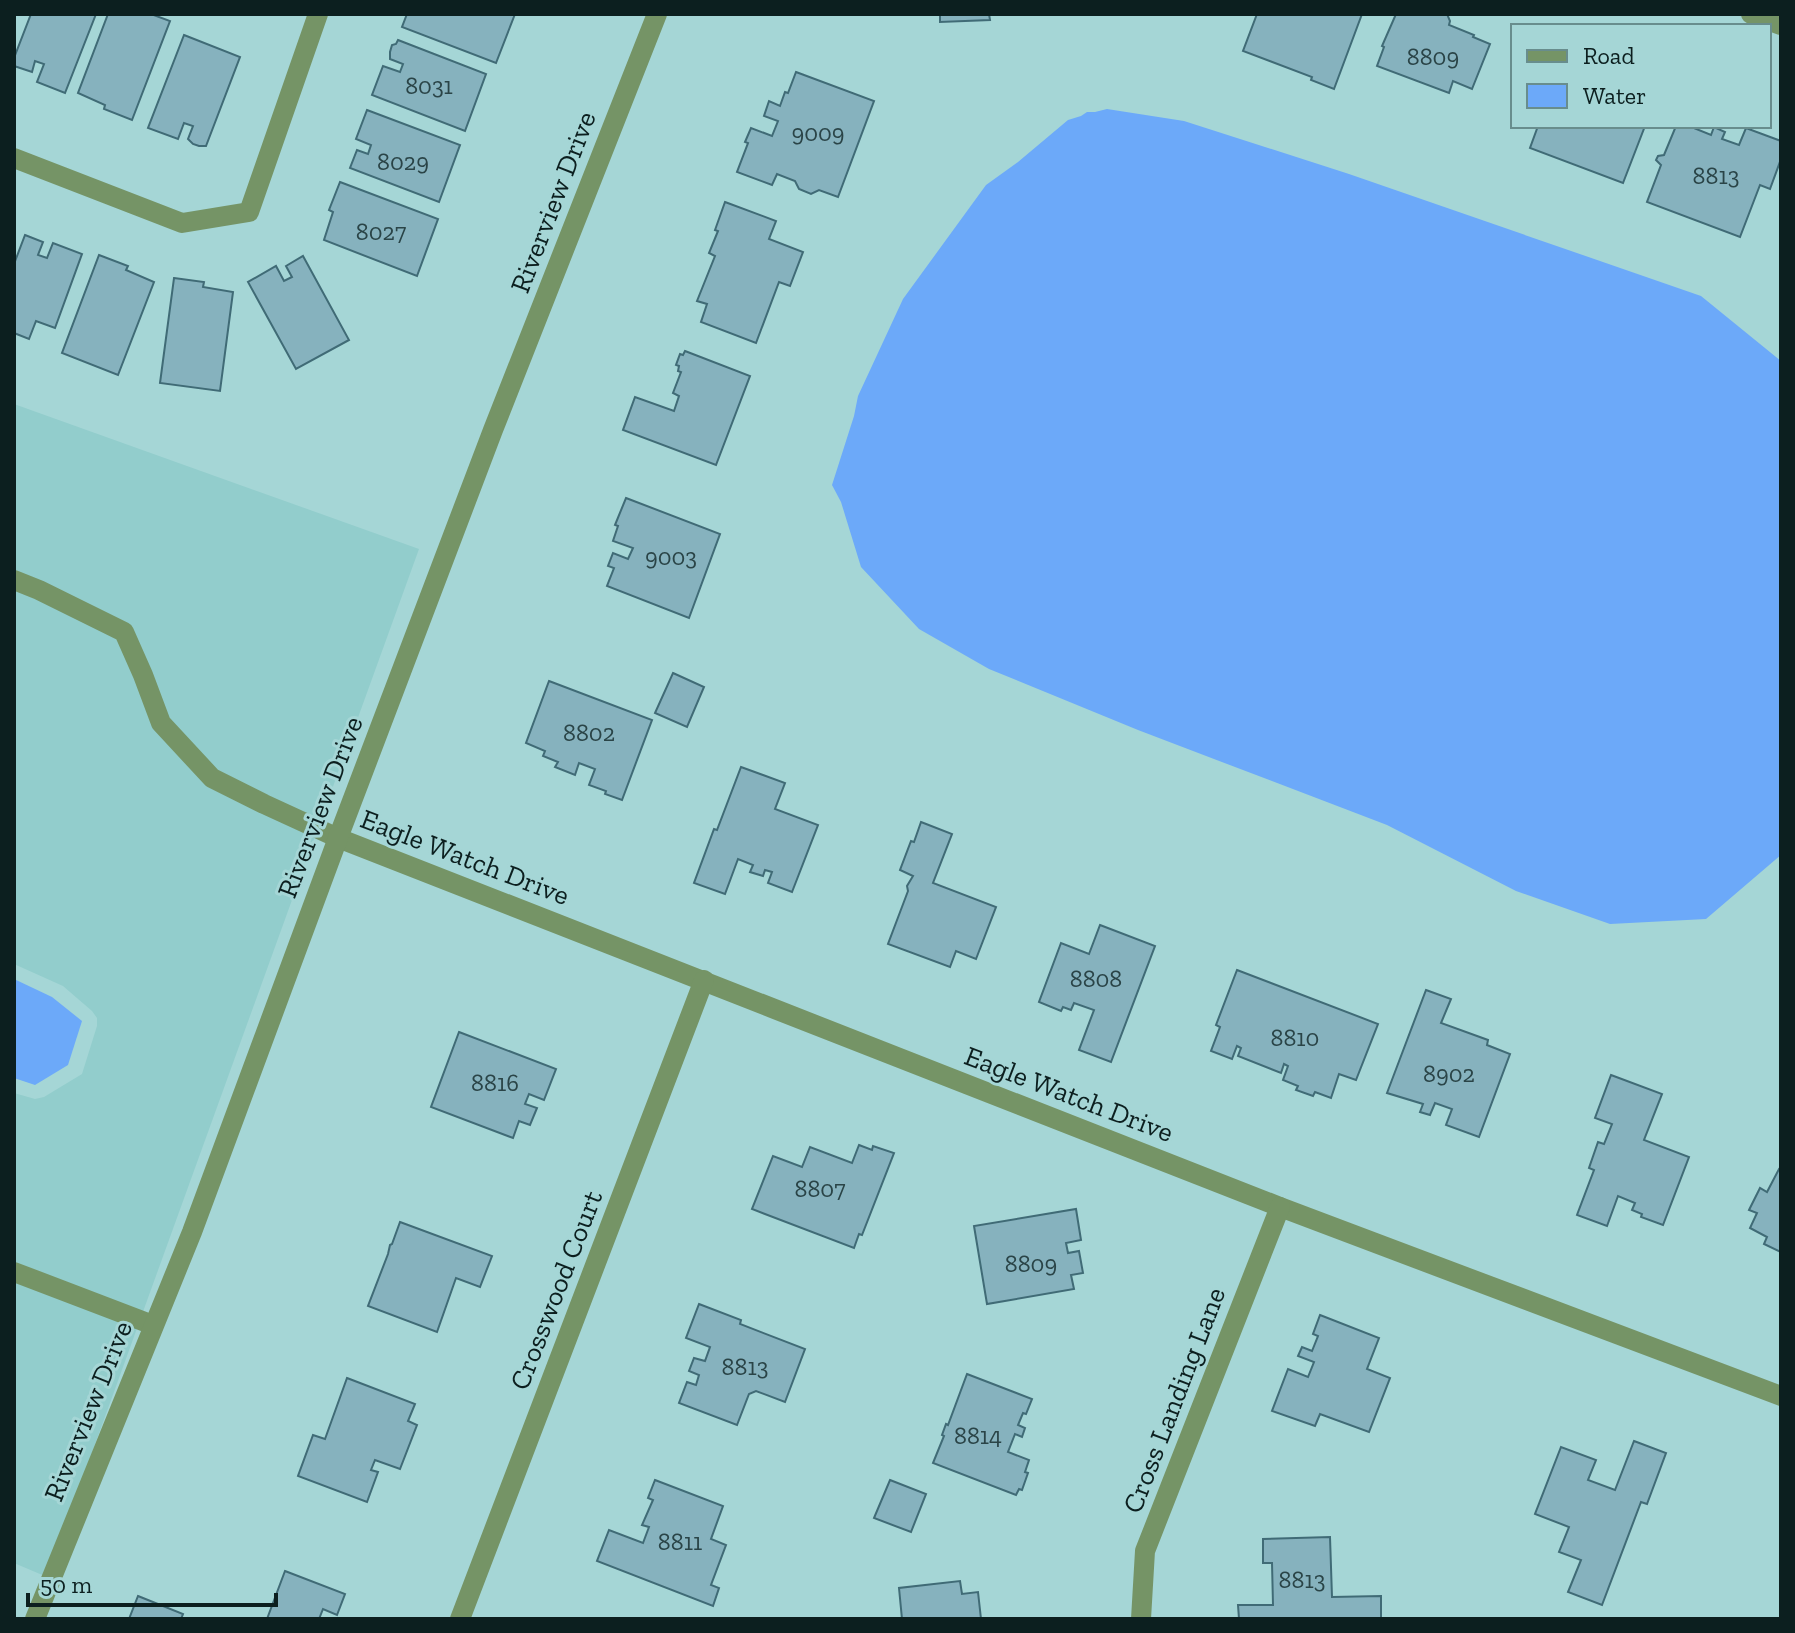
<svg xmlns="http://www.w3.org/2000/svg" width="1795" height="1633" font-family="'Zilla Slab',serif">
	<rect width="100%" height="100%" fill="#a5d6d6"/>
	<path fill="#92cdcc" d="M 14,404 L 419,549 L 47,1577 L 14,1563 L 14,1093 L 35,1099 L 44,1097 L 82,1074 L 97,1026 L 97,1018 L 92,1011 L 63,986 L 14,964 Z"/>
	<g fill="#6ca9f9">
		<path d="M 1107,109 L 1184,121 L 1349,174 L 1701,296 L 1781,361 L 1781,855 L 1706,919 L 1610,924 L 1516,891 L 1387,825 L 1138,730 L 989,669 L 919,629 L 861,567 L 841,502 L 832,485 L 854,416 L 858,396 L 903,299 L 986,185 L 1018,162 L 1068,120 L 1081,116 L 1087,112 L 1095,112 Z"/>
		<path d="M 14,979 L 52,997 L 82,1021 L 68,1065 L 35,1085 L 14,1078 Z"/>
	</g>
	<g fill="#86b2be" stroke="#406b76" stroke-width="2">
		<path d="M 31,14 L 96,14 L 65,93 L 37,82 L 44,64 L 35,61 L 32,72 L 14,66 L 14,58 Z"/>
		<path d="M 108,14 L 151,14 L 170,21 L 132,120 L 104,109 L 105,105 L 78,93 Z"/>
		<path d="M 407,14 L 515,14 L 496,63 L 402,27 Z"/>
		<path d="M 940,14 L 989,14 L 990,20 L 940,22 Z"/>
		<path d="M 1257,14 L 1362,14 L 1334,89 L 1311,80 L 1312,77 L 1243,51 Z"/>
		<path d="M 1396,14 L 1447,14 L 1450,21 L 1449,25 L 1474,35 L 1473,37 L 1490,44 L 1472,89 L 1453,81 L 1449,93 L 1377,66 L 1384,47 L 1382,46 Z"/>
		<path d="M 184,35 L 240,57 L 206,146 L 199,146 L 193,144 L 188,139 L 193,126 L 184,123 L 178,139 L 148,128 Z"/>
		<path d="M 398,40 L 486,74 L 465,131 L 372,95 L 383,66 L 400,72 L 403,64 L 390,59 L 390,52 L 392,45 L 396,44 Z"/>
		<path d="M 796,72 L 874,101 L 838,197 L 819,190 L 811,194 L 799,189 L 795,181 L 777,174 L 772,185 L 737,172 L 748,143 L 745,142 L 751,128 L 772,136 L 778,121 L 764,116 L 769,101 L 780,106 L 785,92 L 788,93 Z"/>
		<path d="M 367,110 L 460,145 L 439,202 L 350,168 L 357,150 L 368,154 L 371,145 L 356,139 Z"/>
		<path d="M 1538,126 L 1645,126 L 1623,183 L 1530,148 Z"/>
		<path d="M 1676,126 L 1689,126 L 1711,135 L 1714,127 L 1725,132 L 1722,139 L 1739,145 L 1746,128 L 1781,141 L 1781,159 L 1770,189 L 1760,185 L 1740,237 L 1647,202 L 1661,165 L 1656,160 L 1658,156 L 1664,155 Z"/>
		<path d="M 340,182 L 438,219 L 417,276 L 324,240 L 333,212 L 329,210 Z"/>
		<path d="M 725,202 L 776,221 L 769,239 L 803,252 L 790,286 L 779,282 L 756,343 L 701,322 L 707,304 L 697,301 L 715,256 L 709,253 L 718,231 L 715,230 Z"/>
		<path d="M 25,235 L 43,242 L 38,255 L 47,258 L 53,243 L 82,254 L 55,328 L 36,321 L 29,339 L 14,333 L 14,264 Z"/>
		<path d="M 99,255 L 128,266 L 126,270 L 154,282 L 118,375 L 62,353 Z"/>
		<path d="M 303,256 L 349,340 L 296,369 L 248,282 L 276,266 L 284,281 L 292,277 L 286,266 Z"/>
		<path d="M 174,278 L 204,282 L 203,287 L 233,292 L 220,391 L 160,383 Z"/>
		<path d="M 685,351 L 750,376 L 716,465 L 623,430 L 635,397 L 674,411 L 679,396 L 673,393 L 681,372 L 678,371 L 679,366 L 676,365 L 680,354 L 683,355 Z"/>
		<path d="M 626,498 L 720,534 L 689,618 L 607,586 L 614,568 L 608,566 L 613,553 L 628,559 L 633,548 L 613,541 L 618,526 L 615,525 Z"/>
		<path d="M 673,673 L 704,687 L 687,727 L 655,713 Z"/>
		<path d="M 549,681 L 652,720 L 622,800 L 605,794 L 606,791 L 589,785 L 595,769 L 579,763 L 575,775 L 555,767 L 558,762 L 543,756 L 545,751 L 526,743 Z"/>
		<path d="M 741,767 L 785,783 L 775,809 L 818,825 L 792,892 L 768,883 L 772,872 L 765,870 L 763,876 L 750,872 L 753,865 L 738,859 L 725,894 L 694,883 L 714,829 L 717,830 Z"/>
		<path d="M 921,822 L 952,834 L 933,883 L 996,907 L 976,959 L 956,951 L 950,967 L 888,944 L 908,891 L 907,886 L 913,876 L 900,870 L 911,841 L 914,842 Z"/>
		<path d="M 1100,925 L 1155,946 L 1111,1062 L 1079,1050 L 1094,1010 L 1074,1003 L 1071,1010 L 1063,1007 L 1061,1011 L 1039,1002 L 1061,943 L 1089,954 Z"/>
		<path d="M 1237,970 L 1378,1024 L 1356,1080 L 1339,1074 L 1331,1098 L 1315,1092 L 1313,1096 L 1296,1090 L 1298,1086 L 1283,1080 L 1288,1066 L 1284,1064 L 1281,1073 L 1238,1056 L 1241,1048 L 1237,1046 L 1232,1059 L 1211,1051 L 1220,1027 L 1216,1025 Z"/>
		<path d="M 1426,990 L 1451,999 L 1441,1023 L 1488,1040 L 1487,1045 L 1510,1054 L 1479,1137 L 1446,1125 L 1452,1109 L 1435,1103 L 1430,1115 L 1420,1112 L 1423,1104 L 1387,1093 Z"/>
		<path d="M 459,1032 L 556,1069 L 544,1100 L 529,1094 L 525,1104 L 537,1108 L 530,1125 L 519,1121 L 513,1138 L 431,1107 Z"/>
		<path d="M 1611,1075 L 1662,1094 L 1644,1140 L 1689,1157 L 1663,1225 L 1641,1217 L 1642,1214 L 1632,1210 L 1635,1203 L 1618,1196 L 1607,1226 L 1577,1215 L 1594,1170 L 1589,1168 L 1598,1142 L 1604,1144 L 1612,1124 L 1595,1118 Z"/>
		<path d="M 859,1145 L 872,1150 L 873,1146 L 894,1153 L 862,1235 L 859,1234 L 854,1248 L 752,1209 L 773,1156 L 802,1167 L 810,1147 L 852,1163 Z"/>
		<path d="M 1779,1169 L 1781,1170 L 1781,1252 L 1764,1244 L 1767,1237 L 1750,1228 L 1757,1213 L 1749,1210 L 1760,1188 L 1767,1192 Z"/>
		<path d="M 1076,1209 L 1081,1240 L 1066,1243 L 1068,1253 L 1079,1251 L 1083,1273 L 1071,1275 L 1074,1289 L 987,1304 L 974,1226 Z"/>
		<path d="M 400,1222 L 492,1256 L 480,1287 L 456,1278 L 437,1332 L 368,1306 L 388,1254 L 390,1245 L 392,1244 Z"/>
		<path d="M 699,1304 L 741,1320 L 740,1324 L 805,1349 L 785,1402 L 756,1391 L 749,1394 L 737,1425 L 679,1403 L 687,1382 L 696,1385 L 699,1375 L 689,1371 L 694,1358 L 705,1361 L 710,1347 L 686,1338 Z"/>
		<path d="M 1320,1315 L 1379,1338 L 1367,1369 L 1390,1378 L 1369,1432 L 1320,1414 L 1315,1426 L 1272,1411 L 1288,1369 L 1308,1377 L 1314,1362 L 1298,1356 L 1302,1347 L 1312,1351 L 1318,1336 L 1313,1334 Z"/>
		<path d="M 967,1374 L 1032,1399 L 1026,1414 L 1023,1413 L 1018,1425 L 1025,1428 L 1022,1437 L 1015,1434 L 1008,1452 L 1029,1460 L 1025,1472 L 1028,1473 L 1022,1490 L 1019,1489 L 1016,1495 L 933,1463 L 944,1436 L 942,1435 L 946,1424 L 948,1425 Z"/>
		<path d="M 347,1378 L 415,1404 L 408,1421 L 417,1425 L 400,1469 L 375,1460 L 371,1470 L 378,1472 L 367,1502 L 298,1476 L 313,1435 L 325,1439 Z"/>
		<path d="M 1634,1441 L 1666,1453 L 1647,1504 L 1641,1502 L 1602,1605 L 1568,1592 L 1581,1560 L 1559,1552 L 1569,1527 L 1535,1514 L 1561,1447 L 1596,1460 L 1588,1480 L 1615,1490 Z"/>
		<path d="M 655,1480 L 723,1506 L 711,1539 L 726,1545 L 711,1585 L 719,1588 L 713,1606 L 597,1561 L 609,1530 L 643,1543 L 649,1527 L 642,1525 L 653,1500 L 648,1498 Z"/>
		<path d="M 890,1480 L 926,1494 L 911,1532 L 874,1518 Z"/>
		<path d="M 1330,1537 L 1332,1597 L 1381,1596 L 1381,1619 L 1239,1619 L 1238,1605 L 1273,1605 L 1272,1563 L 1263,1563 L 1263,1539 Z"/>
		<path d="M 285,1571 L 345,1594 L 337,1615 L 323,1609 L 319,1619 L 267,1619 Z"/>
		<path d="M 960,1581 L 962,1594 L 978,1592 L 981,1619 L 902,1619 L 899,1588 Z"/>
		<path d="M 138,1596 L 183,1614 L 181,1619 L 129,1619 Z"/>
	</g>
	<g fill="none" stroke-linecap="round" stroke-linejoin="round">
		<g stroke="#759466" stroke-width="20">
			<path d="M 1751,14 L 1781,25"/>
			<path d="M 14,158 L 182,223 L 249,212 L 318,14"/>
			<path d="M 14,580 L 39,590 L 124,632 L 143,675 L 161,723 L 212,778 L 264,804 L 338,838 L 1280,1207 L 1781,1396"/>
			<path d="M 14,1272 L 153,1325"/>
			<path d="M 460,1619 L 704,980"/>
			<path d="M 1141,1619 L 1145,1551 L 1280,1207"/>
		</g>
		<path stroke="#759466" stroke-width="20" d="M 35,1619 L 192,1232 L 338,838 L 493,430 L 657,14"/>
	</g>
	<g text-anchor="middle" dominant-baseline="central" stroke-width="6" stroke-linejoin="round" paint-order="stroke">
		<g font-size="24" fill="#2a4447">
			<text x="1433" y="56">8809</text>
			<text x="429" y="85">8031</text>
			<text x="818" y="132">9009</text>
			<text x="403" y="161">8029</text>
			<text x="1716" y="175">8813</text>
			<text x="381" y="231">8027</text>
			<text x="671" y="556">9003</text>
			<text x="589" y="732">8802</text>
			<text x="1096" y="978">8808</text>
			<text x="1295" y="1037">8810</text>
			<text x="1449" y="1073">8902</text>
			<text x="495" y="1082">8816</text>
			<text x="820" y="1188">8807</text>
			<text x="1031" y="1263">8809</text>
			<text x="745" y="1366">8813</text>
			<text x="978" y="1435">8814</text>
			<text x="680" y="1541">8811</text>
			<text x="1302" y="1579">8813</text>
		</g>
		<g font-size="28" fill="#0c1f1f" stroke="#a5d6d6">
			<text transform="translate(553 202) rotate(-69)">Riverview Drive</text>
			<text transform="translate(320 807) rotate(-69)">Riverview Drive</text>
			<text transform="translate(465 857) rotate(21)">Eagle Watch Drive</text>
			<text transform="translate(1069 1094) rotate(21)">Eagle Watch Drive</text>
			<text transform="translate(556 1290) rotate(-69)">Crosswood Court</text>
			<text transform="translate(1174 1400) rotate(-69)">Cross Landing Lane</text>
			<text transform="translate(88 1411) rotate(-68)">Riverview Drive</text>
		</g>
	</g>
	<rect width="1795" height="1633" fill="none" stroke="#0c1f1f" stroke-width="32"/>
	<rect x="1511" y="24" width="260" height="104" fill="#a5d6d6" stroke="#688d8d" stroke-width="2"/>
	<rect x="1527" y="50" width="40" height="12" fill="#759466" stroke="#688d8d" stroke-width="2"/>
	<text x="1583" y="64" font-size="24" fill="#0c1f1f">Road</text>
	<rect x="1527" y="84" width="40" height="24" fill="#6ca9f9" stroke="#688d8d" stroke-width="2"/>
	<text x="1583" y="104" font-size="24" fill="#0c1f1f">Water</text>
	<path d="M28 1593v12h248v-12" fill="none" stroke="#0c1f1f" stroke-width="4"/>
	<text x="40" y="1593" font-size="24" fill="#0c1f1f" stroke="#a5d6d6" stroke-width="6" paint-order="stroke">50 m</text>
</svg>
